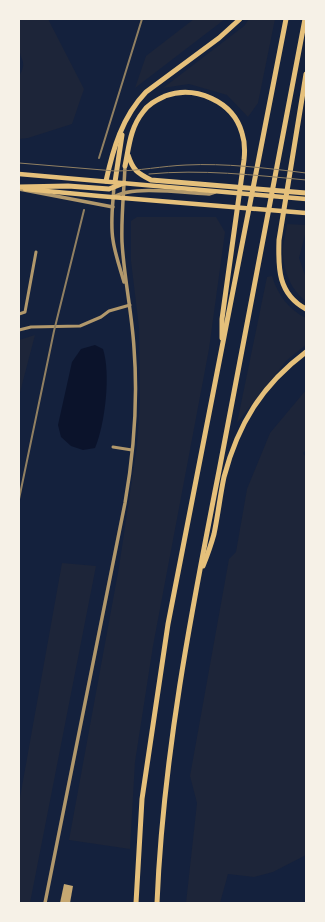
<svg xmlns="http://www.w3.org/2000/svg" width="325" height="922" font-family="Jost,sans-serif">
	<rect width="100%" height="100%" fill="#14213d"/>
	<g fill="#1d2539">
		<path d="M 19,19 L 48,19 L 84,89 L 72,124 L 28,138 L 19,139 L 19,76 C 28,62 20,60 19,48 C 18,39 19,29 19,19 Z"/>
		<path d="M 194,19 L 225,19 L 135,88 L 146,56 Z"/>
		<path d="M 249,19 L 275,19 L 258,103 L 248,117 L 227,95 L 189,84 L 163,88 L 244,26 Z"/>
		<path d="M 137,217 L 216,217 L 225,232 L 209,349 L 153,646 L 135,762 L 130,849 L 69,840 L 119,567 L 137,446 L 140,400 L 139,328 L 131,261 L 131,221 Z"/>
		<path d="M 287,224 L 306,225 L 306,231 L 299,258 L 306,278 L 306,301 C 290,290 282,267 283,248 C 284,240 286,232 287,224 Z"/>
		<path d="M 272,276 C 278,295 288,309 306,318 L 306,345 L 287,360 L 237,423 L 267,277 Z"/>
		<path d="M 35,335 L 19,396 L 19,340 Z"/>
		<path d="M 306,390 L 306,450 L 303,453 L 306,457 L 306,855 L 273,872 L 254,877 L 228,874 L 220,903 L 186,903 L 197,803 L 190,776 L 229,559 L 236,552 L 247,489 L 270,433 Z"/>
		<path d="M 62,563 L 96,566 L 30,903 L 19,903 L 19,803 Z"/>
	</g>
	<path fill="#0b132b" d="M 95,345 L 103,349 C 111,374 105,424 95,448 L 83,450 L 71,446 L 61,437 L 58,425 L 72,362 L 81,349 Z"/>
	<path fill="#c6a872" d="M 64,884 L 73,886 L 70,903 L 60,903 Z"/>
	<g fill="none" stroke-linecap="round" stroke-linejoin="round">
		<g stroke="#b1986c" stroke-width="3">
			<path d="M 19,314 L 25,312 L 36,252"/>
			<path d="M 19,330 L 31,327 L 80,326 L 101,317 L 109,311 L 130,305"/>
			<path d="M 113,447 L 132,450"/>
		</g>
		<g stroke="#b1986c" stroke-width="3.5">
			<path d="M 114,186 C 113,204 110,222 113,240 C 115,254 120,268 124,282"/>
			<path d="M 19,189 L 113,207"/>
			<path d="M 114,197 C 132,185 186,193 209,194 L 215,192"/>
			<path d="M 45,903 L 125,503 C 134,452 138,400 134,348 C 132,313 124,278 122,242 C 121,217 124,192 125,166"/>
		</g>
		<g stroke="#e5c07b" stroke-width="4.5">
			<path d="M 19,174 L 306,199"/>
			<path d="M 25,189 L 99,196 L 306,213"/>
		</g>
		<g stroke="#e5c07b" stroke-width="5">
			<path d="M 306,74 L 279,240 C 278,268 278,294 306,309"/>
			<path d="M 128,155 C 133,170 137,173 151,180 L 306,193"/>
			<path d="M 125,166 C 129,147 130,128 143,112 C 148,104 157,100 165,96 C 195,85 233,101 242,133 C 245,142 245,151 244,160 L 222,319 L 222,338"/>
			<path d="M 106,181 C 113,149 122,117 146,92 L 219,38 L 240,19"/>
			<path d="M 115,182 L 122,135"/>
			<path d="M 19,187 L 68,186 L 109,189 L 124,183"/>
			<path d="M 203,566 C 207,556 211,545 214,534 C 218,515 220,496 224,477 C 238,424 262,385 306,352"/>
			<path d="M 136,903 L 142,799 L 168,624 L 286,19"/>
			<path d="M 157,903 C 163,757 191,613 219,471 C 248,320 276,170 305,19"/>
		</g>
		<g stroke="#918062" stroke-width="1">
			<path d="M 19,163 L 115,171 C 139,171 162,166 186,165 C 225,163 266,168 306,173"/>
			<path d="M 149,174 C 201,169 254,175 306,180"/>
		</g>
		<g stroke="#918062" stroke-width="2">
			<path d="M 99,158 L 142,19"/>
			<path d="M 19,499 L 54,331 L 84,210"/>
		</g>
	</g>
	<rect width="325" height="922" fill="none" stroke="#f6f1e7" stroke-width="40"/>
</svg>
